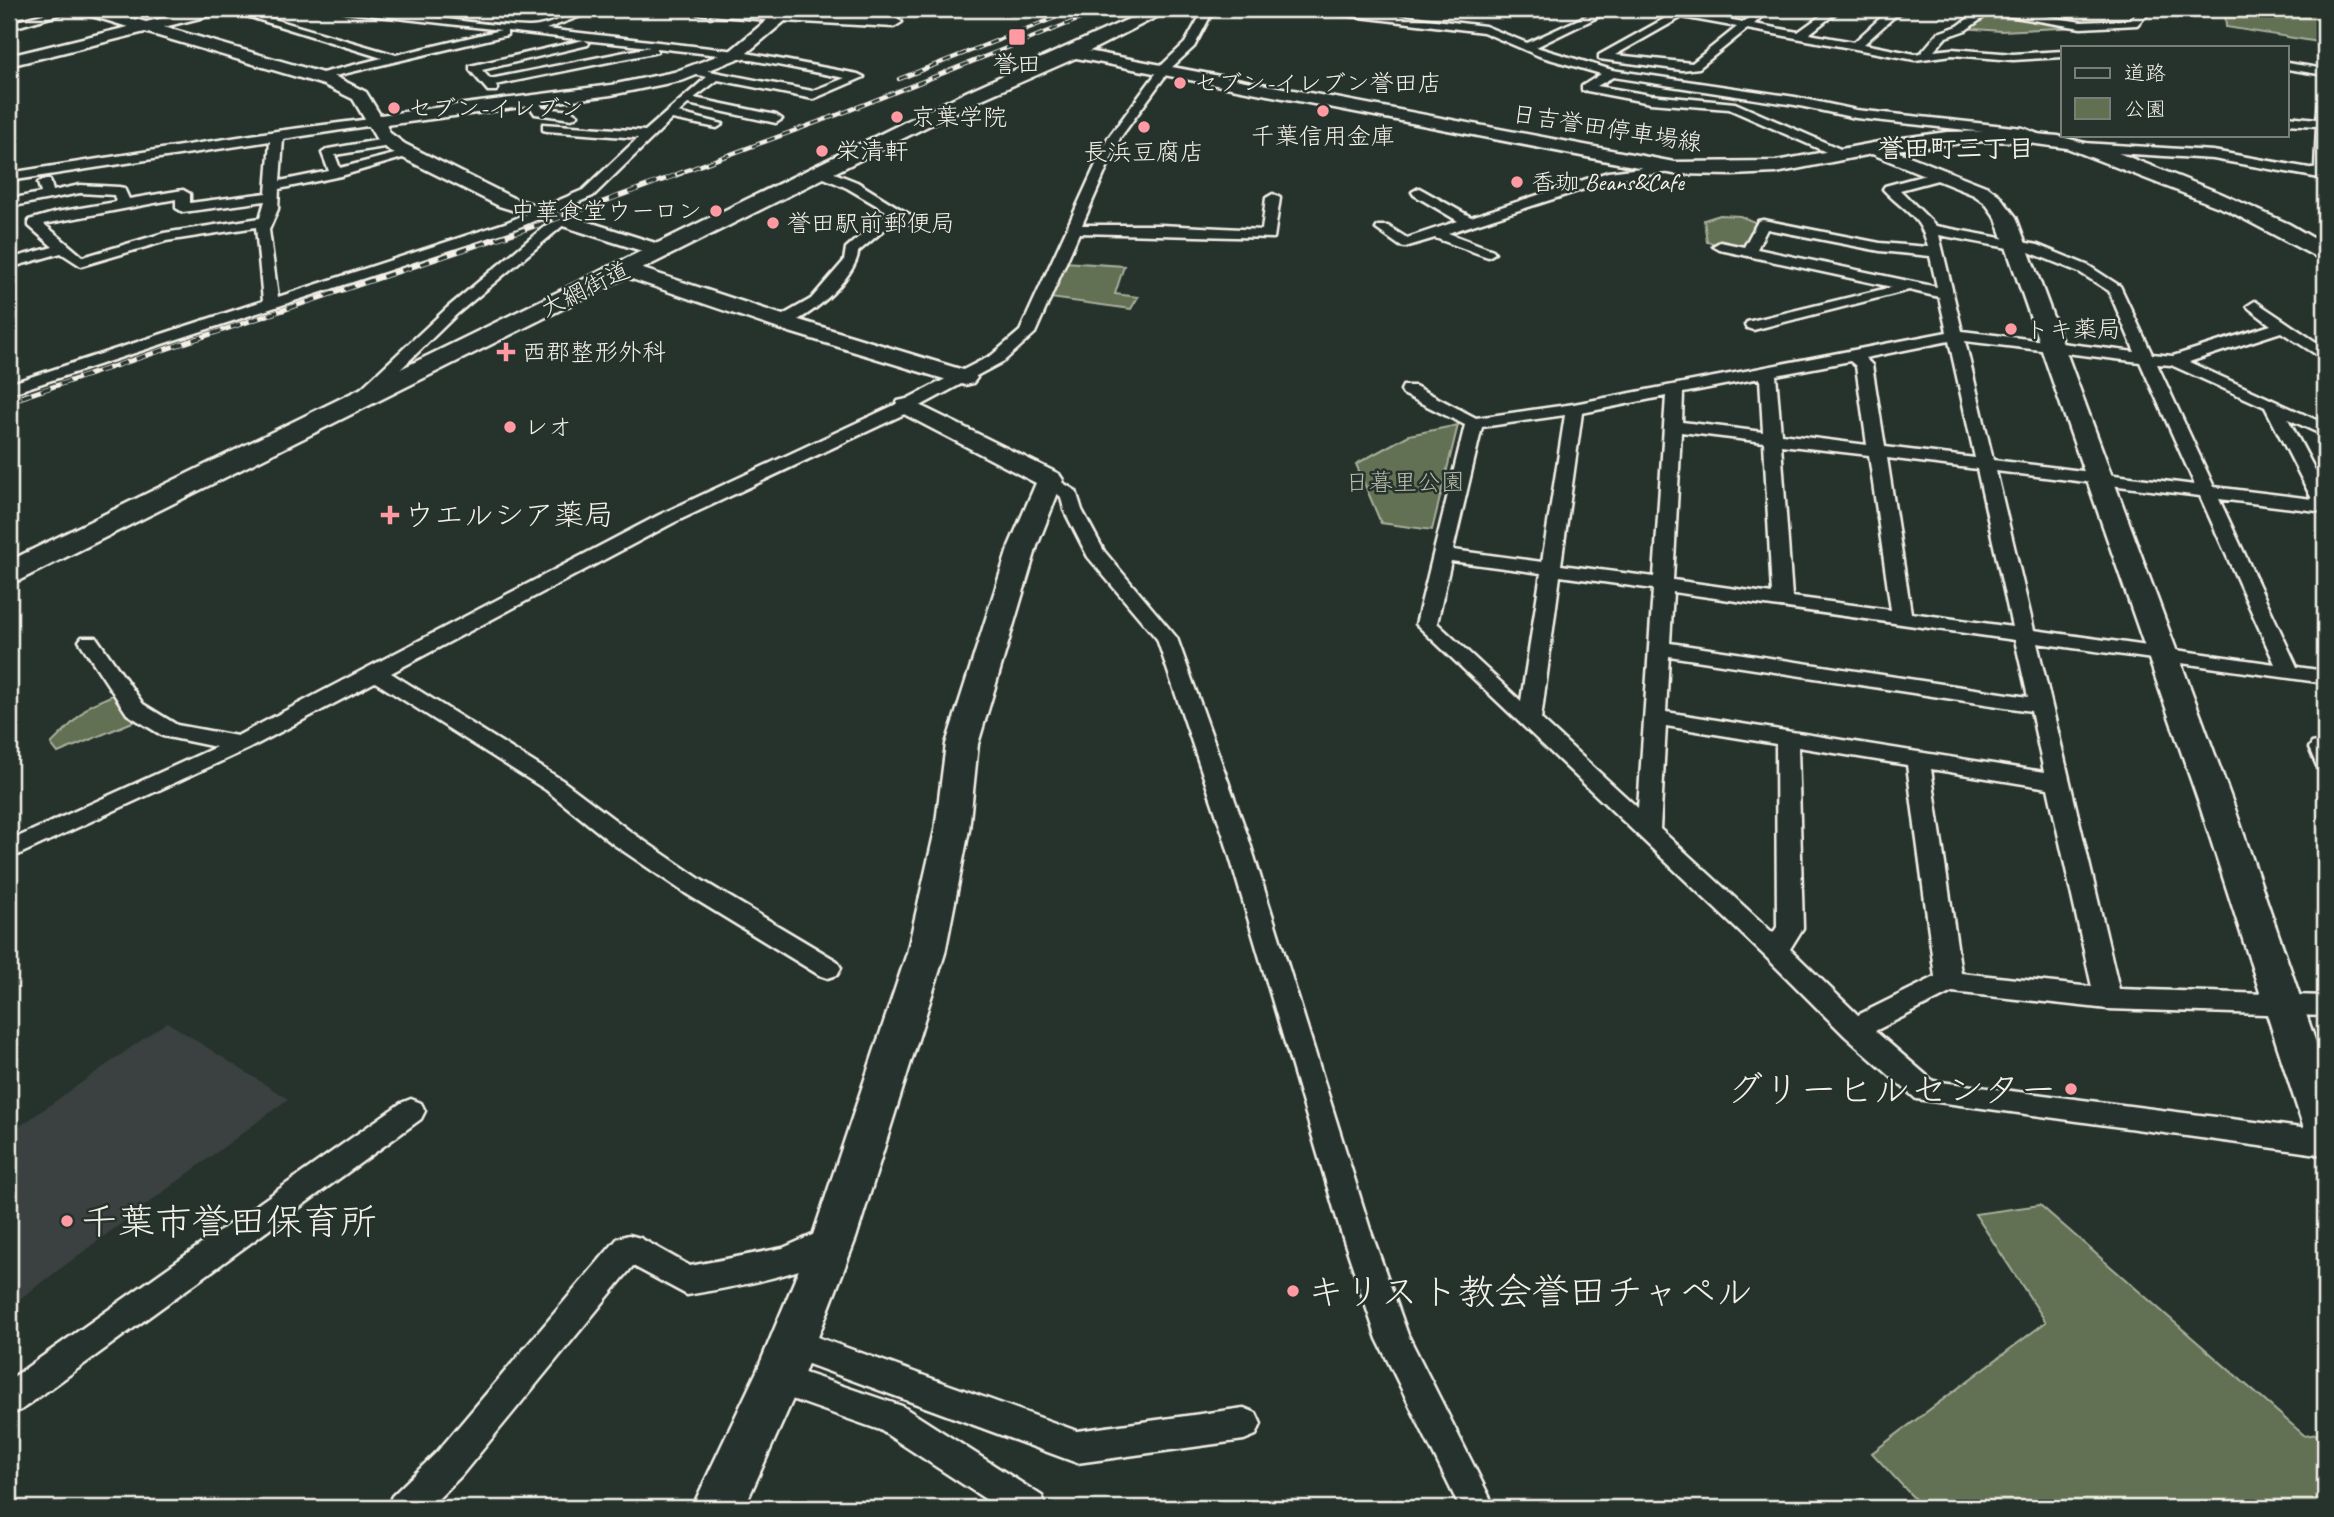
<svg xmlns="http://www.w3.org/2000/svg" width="2334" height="1517" font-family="Caveat,'Klee One',sans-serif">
	<rect width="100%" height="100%" fill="#26332d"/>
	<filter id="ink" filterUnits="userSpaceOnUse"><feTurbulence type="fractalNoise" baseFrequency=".0143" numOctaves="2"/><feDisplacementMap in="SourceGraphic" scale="14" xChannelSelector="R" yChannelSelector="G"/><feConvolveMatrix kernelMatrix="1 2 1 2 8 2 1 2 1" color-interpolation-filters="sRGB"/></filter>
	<g filter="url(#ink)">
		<path fill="#3a413f" d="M 167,1022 L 288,1099 L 9,1307 L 9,1134 Z"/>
		<g fill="#627052" stroke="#abb09d" stroke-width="2">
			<path d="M 2221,9 L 2325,9 L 2325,43 L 2226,27 L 2225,11 Z"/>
			<path d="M 1991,11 L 2082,27 L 2001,31 L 1962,28 Z"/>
			<path d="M 1720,215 L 1740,216 L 1757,223 L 1743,248 L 1707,242 L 1704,220 Z"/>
			<path d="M 1064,262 L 1124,266 L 1115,294 L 1138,297 L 1131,309 L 1050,298 Z"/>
			<path d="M 1458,425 L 1432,530 L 1381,523 L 1356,464 L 1409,435 Z"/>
			<path d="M 115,694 L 135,721 L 58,753 L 51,744 L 90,705 Z"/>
			<path d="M 2040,1205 L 2305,1436 L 2325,1433 L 2325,1508 L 1923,1508 L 1872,1453 L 2046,1322 L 1975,1214 Z"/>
		</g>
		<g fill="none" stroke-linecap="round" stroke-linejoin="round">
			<defs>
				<g id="street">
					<path d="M 62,9 L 78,9 L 9,29 L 9,23 Z"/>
					<path d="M 224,9 L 239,9 L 396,55 L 501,30 L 345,12 L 340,9 C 403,9 465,25 528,27 C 550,28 575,9 600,9 L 546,29 L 736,51 L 858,74 L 864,77 L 813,99 L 718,80 L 694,98 L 776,115 L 782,119 L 776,123 L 688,104 L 678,113 L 723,124 L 717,128 L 672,119 L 593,196 L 515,229 L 9,394 L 9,384 L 263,301 L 256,227 L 166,241 L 81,266 L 61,253 L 9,268 L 9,259 L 53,247 L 29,226 L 29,220 L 57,212 L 116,202 L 114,195 L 80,193 L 9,207 L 9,199 L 41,193 L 38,183 L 45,179 L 50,180 L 53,191 L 80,185 L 119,187 L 124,188 L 129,199 L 183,190 L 190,194 L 190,203 L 266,193 L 270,141 L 9,181 L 9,173 L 277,131 L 378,118 L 378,124 L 374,125 L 283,139 L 280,181 L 329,171 L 322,153 L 328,149 L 390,138 L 396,142 L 390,146 L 335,155 L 340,168 L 410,150 L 416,154 L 341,176 L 279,189 L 278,209 L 269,230 L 278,297 L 505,223 L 583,190 L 638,138 L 547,131 L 543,130 L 543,124 L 645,131 L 707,77 L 690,73 L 690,69 L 694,68 L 812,91 L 845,78 L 736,57 L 657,48 L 657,52 L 653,53 L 495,85 L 498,89 L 496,91 L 488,91 L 470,70 L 470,66 L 584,40 L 507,31 L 507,35 L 318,80 L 312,77 L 314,75 L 382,58 ZM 584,40 L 650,47 L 490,79 L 482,70 L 588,45 L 589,43 ZM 176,199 L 176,208 L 183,212 L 265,201 L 260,218 L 164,233 L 83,257 L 44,224 Z"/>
					<path d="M 898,9 L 948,9 L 934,16 Z"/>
					<path d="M 1204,9 L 1214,9 L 1194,47 L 1171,68 L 1120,138 L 1082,225 L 1160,225 L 1262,230 L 1266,198 L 1273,194 L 1280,198 L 1274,238 L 1079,233 L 1035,333 L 1004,361 L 913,410 L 673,523 L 391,673 L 562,780 L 631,832 L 703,881 L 837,961 L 841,968 L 837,975 L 828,978 L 819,975 L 685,893 L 613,844 L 546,790 L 375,682 L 248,749 L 9,859 L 9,841 L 216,747 L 163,736 L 127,714 L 79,641 L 82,637 L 96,637 L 143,704 L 177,725 L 237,736 L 659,515 L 901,402 L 992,355 L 1020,331 L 1108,138 L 1163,64 L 1185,43 Z"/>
					<path d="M 1314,9 L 1343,9 L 1485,26 L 1527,43 L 1601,9 L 1614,9 L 1536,47 L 1612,70 L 1795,97 L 1856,110 L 2023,128 L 2053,140 L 2047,144 L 2021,136 L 1856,118 L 1795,105 L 1613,77 L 1597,86 L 1650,95 L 1735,103 L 1847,152 L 1848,155 L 1842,159 L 1729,109 L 1650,103 L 1582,90 L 1582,86 L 1601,74 L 1539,56 L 1483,32 L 1319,12 Z"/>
					<path d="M 1649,9 L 1684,9 L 1689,12 L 1743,22 L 1760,9 L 1771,9 L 1754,24 L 1798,32 L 1830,9 L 1841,9 L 1809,34 L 1854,42 L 1887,12 L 1909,9 L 1895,16 L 1864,44 L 1915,54 L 1921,53 L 1938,33 L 1958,26 L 1981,9 L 2003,9 L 2081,22 L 2130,20 L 2141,9 L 2152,9 L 2137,25 L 2081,28 L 1990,13 L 1966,30 L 1946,37 L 1934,51 L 1952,49 L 2013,54 L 2063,51 L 2063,57 L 2013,60 L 1952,55 L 1915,60 L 1747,29 L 1699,68 L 1682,70 L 1599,59 L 1599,55 L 1671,15 ZM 1682,17 L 1737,27 L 1692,63 L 1615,55 Z"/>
					<path d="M 2287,63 L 2325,69 L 2325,75 L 2287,69 Z"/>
					<path d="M 2320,95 L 2325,95 L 2325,179 L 2213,159 L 2083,151 L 2077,147 L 2083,143 L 2213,151 L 2315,169 L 2317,126 L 2287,124 L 2287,116 L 2317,119 Z"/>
					<path d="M 528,98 L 536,98 L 543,108 L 572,111 L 578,115 L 572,119 L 535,114 L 526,101 Z"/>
					<path d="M 1674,164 L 1679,165 L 1679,171 L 1615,179 L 1448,233 L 1493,250 L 1495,253 L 1488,257 L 1435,238 L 1405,247 L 1400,246 L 1376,229 L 1378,226 L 1388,226 L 1407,238 L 1458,221 L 1414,195 L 1412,192 L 1419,188 L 1471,217 L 1608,172 Z"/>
					<path d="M 822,168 L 857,182 L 920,221 L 913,225 L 898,218 L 858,252 C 858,275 800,331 776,325 L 773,322 L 776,319 L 811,299 L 844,261 L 846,248 L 888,212 L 847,188 L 817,175 L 817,169 Z"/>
					<path d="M 1940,171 L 1945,172 L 1945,178 L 1900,190 L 1936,226 L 2038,245 L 2089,266 L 2120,286 L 2152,354 L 2173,356 L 2271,325 L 2250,309 L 2247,306 L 2255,301 L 2325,348 L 2325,360 L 2281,332 L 2189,362 L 2325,424 L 2325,436 L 2288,419 L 2325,489 L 2325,512 L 2219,499 L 2297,667 L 2325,671 L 2325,683 L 2037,643 L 2119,989 L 2325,996 L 2325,1016 L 2108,1009 L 1952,992 L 1875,1031 L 1933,1081 L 2325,1131 L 2325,1155 L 1916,1099 L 1845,1036 L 1766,957 L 1416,624 L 1465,425 L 1403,394 L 1401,390 L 1403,386 L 1415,386 L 1476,418 L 1574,404 L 1947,332 L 1939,297 L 1909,290 L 1753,330 L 1747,328 L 1745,325 L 1747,322 L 1892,287 L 1720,250 L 1713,246 L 1720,242 L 1744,247 L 1758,221 L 1763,220 L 1880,243 L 1928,247 C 1921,215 1903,211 1883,189 L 1885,186 ZM 1767,229 L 1880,251 L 1930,256 L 1937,287 L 1757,249 ZM 1939,235 L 2029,252 L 2079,272 L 2109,291 L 2135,352 L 1962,331 ZM 1949,341 L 1975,458 L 1885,447 L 1872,365 L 1865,358 ZM 1965,341 L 2140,362 L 2195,485 L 1993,460 ZM 1850,361 L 1856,366 L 1867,445 L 1781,434 L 1776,375 ZM 2157,364 L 2171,365 L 2265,407 L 2312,499 L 2214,487 ZM 1760,378 L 1763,432 L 1682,422 L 1683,393 ZM 1666,396 L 1654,577 L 1561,565 L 1582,413 ZM 1565,415 L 1542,562 L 1453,550 L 1482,427 ZM 1681,432 L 1764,442 L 1772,594 L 1673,580 ZM 1781,445 L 1869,455 L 1891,610 L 1792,597 ZM 1887,458 L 1977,469 L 2012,627 L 1911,613 ZM 1996,471 L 2200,496 L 2275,664 L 2034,630 ZM 1451,561 L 1541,573 L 1521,701 L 1437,623 ZM 1560,576 L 1653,589 L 1638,808 L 1541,719 ZM 1673,592 L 2015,640 L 2028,697 L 1670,643 ZM 1669,656 L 2031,711 L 2044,772 L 1666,712 ZM 1666,726 L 1776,744 L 1777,927 L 1773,933 L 1660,829 ZM 1798,747 L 1907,765 L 1935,977 L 1858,1015 L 1790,949 L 1803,928 ZM 1931,769 L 2048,788 L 2092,987 L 1961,973 Z"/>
					<path d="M 561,216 L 568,220 L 566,223 L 457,314 L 367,402 L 355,402 L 353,398 L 355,394 L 447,308 L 556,217 Z"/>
					<path d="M 1050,475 L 1076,491 L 1082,510 L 1104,551 L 1177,638 L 1248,837 L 1370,1229 L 1408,1335 L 1495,1508 L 1460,1508 L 1377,1339 L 1340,1229 L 1224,837 L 1157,639 L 1088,557 L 1064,510 L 1061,497 L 1041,480 Z"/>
					<path d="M 2320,741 L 2325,742 L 2325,768 L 2317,766 L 2309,748 L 2312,743 Z"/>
					<path d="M 411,1099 L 421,1103 L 425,1111 L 421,1119 L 21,1410 L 9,1415 L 9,1380 L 401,1103 Z"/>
					<path d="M 833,1226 L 844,1230 L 848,1239 C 832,1273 723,1288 687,1295 L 633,1266 L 461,1476 L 429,1508 L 387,1508 L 392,1496 L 437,1452 L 618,1238 L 629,1235 L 640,1238 L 690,1266 L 783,1248 Z"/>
					<path d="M 792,1328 L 1077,1431 L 1244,1408 L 1256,1413 L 1261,1424 L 1256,1435 L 1244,1440 L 1077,1463 L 781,1354 L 776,1343 L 781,1332 Z"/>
					<path d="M 778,1364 L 902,1406 L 1042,1496 L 1047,1508 L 999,1508 L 880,1430 L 766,1390 L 761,1379 L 766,1368 Z"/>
				</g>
				<g id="secondary">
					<path d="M 77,9 L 99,9 L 146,22 L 202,9 L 226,9 L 224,12 L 164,27 L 336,77 L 366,92 L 380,115 L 611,85 L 674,72 L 730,51 L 767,20 L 698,14 L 691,9 L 777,11 L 796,9 L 794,12 L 894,17 L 902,22 L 894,27 L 785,21 L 742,57 L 684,80 L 611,95 L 386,125 L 390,133 L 405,144 L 513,198 L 668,247 L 671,251 L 668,255 L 661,257 L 499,206 L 391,152 L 377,140 L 353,99 L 324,85 L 145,32 L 9,66 L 9,56 L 128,27 L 79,12 Z"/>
					<path d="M 1072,48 L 1674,162 L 1776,161 L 1895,139 L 1947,132 L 2003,131 L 2058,136 L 2108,149 L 2220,193 L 2289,224 L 2325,245 L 2325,260 L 2318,258 L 2229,211 L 2067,148 L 2021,142 L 1984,141 L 1894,150 L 1988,187 L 1999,195 L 2016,217 L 2234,806 L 2325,1069 L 2325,1146 L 2310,1141 L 2304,1129 L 2200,806 L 1996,218 L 1985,203 L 1974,195 L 1872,154 L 1776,173 L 1732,175 L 1674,174 L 1066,56 L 1064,53 Z"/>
					<path d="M 625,263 L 789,317 L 973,373 L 977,378 L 973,383 L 965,385 L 957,383 L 773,327 L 617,274 L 614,269 L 617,264 Z"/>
					<path d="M 907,399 L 1059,474 L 1063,480 L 1037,546 L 978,744 L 969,830 L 945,953 L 856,1238 L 802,1379 L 744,1508 L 692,1508 L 757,1371 L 812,1238 L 907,953 L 935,830 L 946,744 L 1009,546 L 1036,483 L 898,411 L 895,406 L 898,401 Z"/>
				</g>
				<path id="primary" d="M 1151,9 L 1172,9 L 1078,57 L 982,99 L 20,580 L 9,582 L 9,561 L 968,91 Z"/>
			</defs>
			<use href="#street" stroke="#f4f1e8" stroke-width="5"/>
			<use href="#secondary" stroke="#f4f1e8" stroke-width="5"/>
			<use href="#primary" stroke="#f4f1e8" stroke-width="5"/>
			<use href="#street" fill="#26332d" fill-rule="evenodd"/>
			<use href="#secondary" fill="#26332d" fill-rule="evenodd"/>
			<use href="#primary" fill="#26332d" fill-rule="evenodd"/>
			<defs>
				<g id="rail-far2">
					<path d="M 899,79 L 1062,15"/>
					<path d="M 677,174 L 845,112 L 1105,9"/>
				</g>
				<path id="rail-far1" d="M 22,397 L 556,219 L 682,173"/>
				<path id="rail" d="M 9,401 L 27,395"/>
			</defs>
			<use href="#rail-far2" stroke="#f4f1e8" stroke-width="4.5"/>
			<use href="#rail-far1" stroke="#f4f1e8" stroke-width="5"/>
			<use href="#rail" stroke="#f4f1e8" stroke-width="6"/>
			<use href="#rail-far2" stroke="#26332d" stroke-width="2.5" stroke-dasharray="8" stroke-linecap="butt"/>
			<use href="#rail-far1" stroke="#26332d" stroke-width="3.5" stroke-dasharray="10" stroke-linecap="butt"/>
			<use href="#rail" stroke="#26332d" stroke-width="4.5" stroke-dasharray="13" stroke-linecap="butt"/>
		</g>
	</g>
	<g fill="#ff9aa2" stroke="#26332d" stroke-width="2.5">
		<rect x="1008" y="28" width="18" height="18" rx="3.5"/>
		<circle cx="1180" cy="83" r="7"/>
		<circle cx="394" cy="108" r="7"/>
		<circle cx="1323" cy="111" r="7"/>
		<circle cx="897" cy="117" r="7"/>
		<circle cx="1144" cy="127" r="7"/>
		<circle cx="822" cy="151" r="7"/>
		<circle cx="1517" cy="182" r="7"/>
		<circle cx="716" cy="211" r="7"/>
		<circle cx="773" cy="223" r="7"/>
		<circle cx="2011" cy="329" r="7"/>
		<path d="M502.5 341.5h7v7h7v7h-7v7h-7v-7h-7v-7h7z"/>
		<circle cx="510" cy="427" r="7"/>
		<path d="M386.5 504.5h7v7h7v7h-7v7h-7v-7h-7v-7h7z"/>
		<circle cx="2071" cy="1089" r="7"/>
		<circle cx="67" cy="1221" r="7"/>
		<circle cx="1293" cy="1291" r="7"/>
	</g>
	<g text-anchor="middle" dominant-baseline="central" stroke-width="5" stroke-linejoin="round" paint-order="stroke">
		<g font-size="24" fill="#f4f1e8" stroke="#26332d" text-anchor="start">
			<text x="1017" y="64" text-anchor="middle">誉田</text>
			<text x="1194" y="83">セブン-イレブン誉田店</text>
			<text x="408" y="108">セブン-イレブン</text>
			<text x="911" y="117">京葉学院</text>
			<text x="1323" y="136" text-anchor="middle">千葉信用金庫</text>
			<text x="836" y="151">栄清軒</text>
			<text x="1144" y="152" text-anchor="middle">長浜豆腐店</text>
			<text x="1531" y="182">香珈 Beans&amp;Cafe</text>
			<text x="702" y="211" text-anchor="end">中華食堂ウーロン</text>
			<text x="787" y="223">誉田駅前郵便局</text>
			<text x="2025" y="329">トキ薬局</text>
			<text x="522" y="352">西郡整形外科</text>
			<text x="524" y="427">レオ</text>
		</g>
		<g font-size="24" fill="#f4f1e8" stroke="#26332d">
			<text transform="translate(1607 128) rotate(9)">日吉誉田停車場線</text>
			<text transform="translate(585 289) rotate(-26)">大網街道</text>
		</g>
		<g font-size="24" fill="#babdac" stroke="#26332d">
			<text x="1405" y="482">日暮里公園</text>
		</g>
		<g font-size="26" font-weight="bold" fill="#f4f1e8" stroke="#26332d">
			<text x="1956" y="148">誉田町三丁目</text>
		</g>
		<g font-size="30" fill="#f4f1e8" stroke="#26332d" text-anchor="start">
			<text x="404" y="515">ウエルシア薬局</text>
		</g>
		<g font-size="37" fill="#f4f1e8" stroke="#26332d" text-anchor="start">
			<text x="2057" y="1089" text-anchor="end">グリーヒルセンター</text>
			<text x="81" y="1221">千葉市誉田保育所</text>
			<text x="1307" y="1291">キリスト教会誉田チャペル</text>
		</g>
	</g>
	<rect width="2334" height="1517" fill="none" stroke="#26332d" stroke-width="35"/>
	<rect x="18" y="18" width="2299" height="1482" fill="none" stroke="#f4f1e8" stroke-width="2.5" filter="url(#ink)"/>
	<rect x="2061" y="46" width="228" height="91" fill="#26332d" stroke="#787f78" stroke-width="2"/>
	<rect x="2075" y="68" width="35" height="10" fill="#26332d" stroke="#787f78" stroke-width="2"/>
	<text x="2124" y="80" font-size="21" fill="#f4f1e8">道路</text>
	<rect x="2075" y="98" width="35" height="21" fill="#627052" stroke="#787f78" stroke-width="2"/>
	<text x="2124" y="116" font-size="21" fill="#f4f1e8">公園</text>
</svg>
